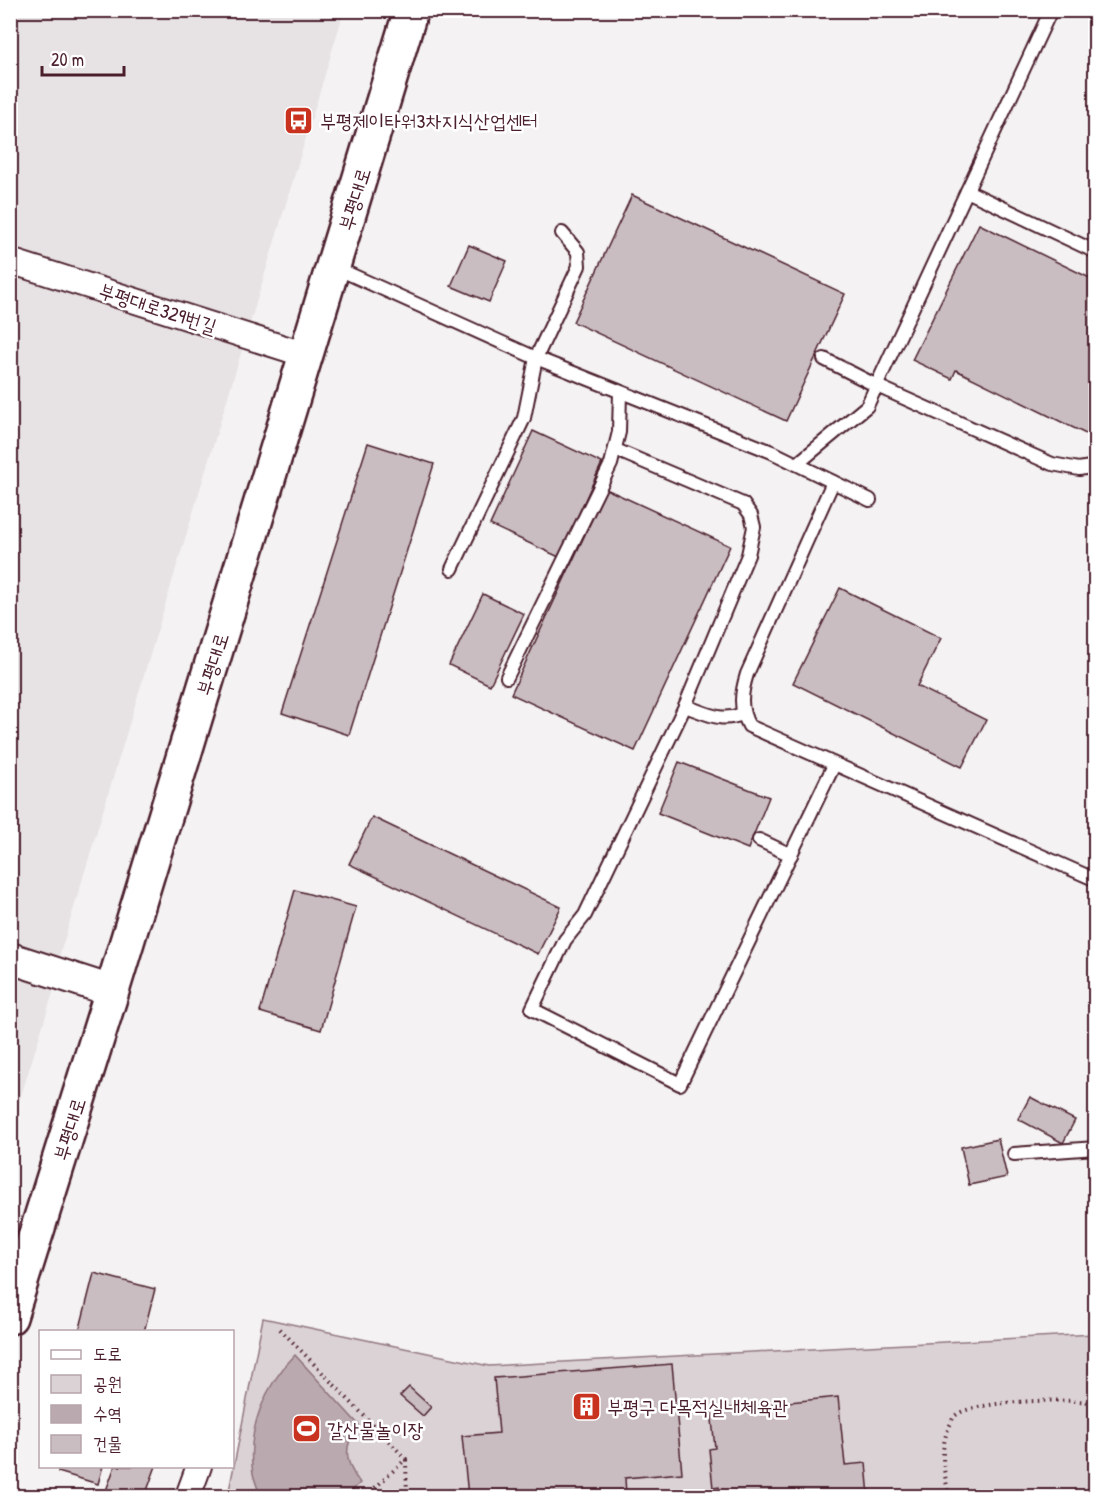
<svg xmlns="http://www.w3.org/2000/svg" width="1106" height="1507" font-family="'Patrick Hand','Poor Story',sans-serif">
	<rect width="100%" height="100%" fill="#f4f2f2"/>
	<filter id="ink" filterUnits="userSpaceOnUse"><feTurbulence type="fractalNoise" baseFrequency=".0167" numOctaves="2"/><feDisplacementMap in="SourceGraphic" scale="12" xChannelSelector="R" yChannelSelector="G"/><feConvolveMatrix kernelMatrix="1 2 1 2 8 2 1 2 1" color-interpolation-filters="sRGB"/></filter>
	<g filter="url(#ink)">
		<path fill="#e7e2e3" d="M 11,11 L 344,11 L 50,987 L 54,989 L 11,1128 Z"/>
		<path fill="#dbd2d5" stroke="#927880" stroke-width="1.5" d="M 263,1318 L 489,1366 L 1095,1334 L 1095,1496 L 228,1496 Z"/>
		<path fill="#baa9ae" stroke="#8d727a" stroke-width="1.5" d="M 295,1355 L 359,1425 C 342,1446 345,1463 360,1483 L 346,1496 L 260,1496 C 258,1489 255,1481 253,1474 C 246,1430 265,1385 295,1355 Z"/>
		<g fill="#cabdc1" stroke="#4a1f2b" stroke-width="1.5">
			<path d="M 632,195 L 845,294 L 786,421 L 573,322 Z"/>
			<path d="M 979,224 L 1096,281 L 1096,439 L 956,370 L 952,379 L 912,360 Z"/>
			<path d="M 469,245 L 507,261 L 489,302 L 451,286 Z"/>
			<path d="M 533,431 L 602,463 L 559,557 L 490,525 Z"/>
			<path d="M 368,443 L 434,464 L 349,735 L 282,713 Z"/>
			<path d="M 606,489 L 730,546 L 635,751 L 511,694 Z"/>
			<path d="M 840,588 L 941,638 L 917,686 L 986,720 L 962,767 L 793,683 Z"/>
			<path d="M 483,594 L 524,614 L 490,685 L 449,665 Z"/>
			<path d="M 679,762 L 769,797 L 748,849 L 658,813 Z"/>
			<path d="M 372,817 L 561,907 L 538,954 L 349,864 Z"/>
			<path d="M 295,890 L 356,907 L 321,1030 L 260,1012 Z"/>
			<path d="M 1030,1097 L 1075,1120 L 1063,1143 L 1018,1119 Z"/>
			<path d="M 998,1139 L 1007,1177 L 969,1185 L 961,1147 Z"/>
			<path d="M 94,1273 L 155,1289 L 144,1332 L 79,1332 Z"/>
			<path d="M 672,1364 L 682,1473 L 625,1478 L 626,1496 L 468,1496 L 462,1436 L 499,1433 L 494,1378 Z"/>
			<path d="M 409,1387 L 431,1407 L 423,1416 L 400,1396 Z"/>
			<path d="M 838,1397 L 845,1465 L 866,1463 L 869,1496 L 720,1496 L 719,1487 L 713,1488 L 709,1449 L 715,1448 L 711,1410 Z"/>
			<path d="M 59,1466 L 103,1466 L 98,1484 L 58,1472 Z"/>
			<path d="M 115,1466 L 156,1466 L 145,1496 L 104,1496 Z"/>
		</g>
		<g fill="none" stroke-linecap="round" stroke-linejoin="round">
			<defs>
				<g id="service">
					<path d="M 967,191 L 1096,252"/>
					<path d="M 334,267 L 536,358 L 772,452 L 870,500"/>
					<path d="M 824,359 L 877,386 L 1052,464 L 1079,469 L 1096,466"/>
					<path d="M 616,450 L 743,504 L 751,515 L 754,527 L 748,555 L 685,706"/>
					<path d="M 797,464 L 867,406 L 1051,10"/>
					<path d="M 833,482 L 747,674 C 741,693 739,708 749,726 L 1096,880"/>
					<path d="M 452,569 L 524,418 L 536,358 L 579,266 L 578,252 L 562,233"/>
					<path d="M 507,677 L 611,464 L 619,432 L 620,392"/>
					<path d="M 742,714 C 721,723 706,713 685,706 L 585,915 L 565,940 L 532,1009 L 680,1084 L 834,765"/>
					<path d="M 759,840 L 791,855"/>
					<path d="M 1014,1154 L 1096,1148"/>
				</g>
				<g id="minor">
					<path d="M 10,261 L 306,355"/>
					<path d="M 188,1496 L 199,1466"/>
				</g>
				<path id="tertiary" d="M 10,958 L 112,991"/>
				<path id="secondary" d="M 10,1317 L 112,991 L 411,10"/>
			</defs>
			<use href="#service" stroke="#4a1f2b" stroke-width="16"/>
			<use href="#minor" stroke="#4a1f2b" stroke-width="28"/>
			<use href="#tertiary" stroke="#4a1f2b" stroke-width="34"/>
			<use href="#secondary" stroke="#4a1f2b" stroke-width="38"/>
			<g stroke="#4a1f2b" stroke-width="4" stroke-dasharray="1.5 4.5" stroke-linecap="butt">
				<path d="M 280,1329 L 406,1459 L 366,1496"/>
				<path d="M 406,1460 L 407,1496"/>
				<path d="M 949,1496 C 944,1471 938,1449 950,1425 C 952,1422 952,1418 955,1416 C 971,1400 1072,1398 1096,1403"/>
			</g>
			<use href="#service" stroke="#fff" stroke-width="12"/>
			<use href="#minor" stroke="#fff" stroke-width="24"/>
			<use href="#tertiary" stroke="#fff" stroke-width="30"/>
			<use href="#secondary" stroke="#fff" stroke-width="33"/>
		</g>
	</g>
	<defs>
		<symbol id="bus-square" viewBox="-11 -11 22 22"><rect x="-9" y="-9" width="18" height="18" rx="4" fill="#c8321e" stroke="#fff"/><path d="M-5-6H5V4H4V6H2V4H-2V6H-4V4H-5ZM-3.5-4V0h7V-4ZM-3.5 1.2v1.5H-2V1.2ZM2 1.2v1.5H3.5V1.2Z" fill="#fff"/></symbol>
		<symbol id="building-square" viewBox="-11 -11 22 22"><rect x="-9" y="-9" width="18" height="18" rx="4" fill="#c8321e" stroke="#fff"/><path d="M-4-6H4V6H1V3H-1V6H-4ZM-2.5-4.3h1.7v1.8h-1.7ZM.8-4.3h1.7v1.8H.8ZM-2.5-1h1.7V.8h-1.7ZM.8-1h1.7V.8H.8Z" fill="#fff"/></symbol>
		<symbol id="stadium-square" viewBox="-11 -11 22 22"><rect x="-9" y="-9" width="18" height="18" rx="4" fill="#c8321e" stroke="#fff"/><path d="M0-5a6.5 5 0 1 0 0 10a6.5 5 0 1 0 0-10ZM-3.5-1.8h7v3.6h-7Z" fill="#fff"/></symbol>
	</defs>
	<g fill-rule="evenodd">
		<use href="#bus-square" x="282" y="104" width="33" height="33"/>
		<use href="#building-square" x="570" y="1390" width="33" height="33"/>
		<use href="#stadium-square" x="290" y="1412" width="33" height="33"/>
	</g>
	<g text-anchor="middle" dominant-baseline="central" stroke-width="5" stroke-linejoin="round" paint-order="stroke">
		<g font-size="20" fill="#4a1f2b" stroke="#fff" text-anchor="start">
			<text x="320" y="120">부평제이타워3차지식산업센터</text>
			<text x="607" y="1406">부평구 다목적실내체육관</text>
			<text x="327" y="1429">갈산물놀이장</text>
		</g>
		<g font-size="20" fill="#4a1f2b" stroke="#fff">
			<text transform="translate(354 199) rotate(-73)">부평대로</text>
			<text transform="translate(158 308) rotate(18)">부평대로329번길</text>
			<text transform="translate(212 664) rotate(-73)">부평대로</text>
			<text transform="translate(69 1129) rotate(-73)">부평대로</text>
		</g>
	</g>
	<rect width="1106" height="1507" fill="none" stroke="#fff" stroke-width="36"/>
	<rect x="18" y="18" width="1070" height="1471" fill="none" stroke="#4a1f2b" stroke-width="2" filter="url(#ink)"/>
	<rect x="39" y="1330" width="195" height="138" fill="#ffffff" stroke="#b7a5aa" stroke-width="1.5"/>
	<rect x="51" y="1350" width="30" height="9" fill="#ffffff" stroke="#b7a5aa" stroke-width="1.5"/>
	<text x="93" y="1360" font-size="18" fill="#4a1f2b">도로</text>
	<rect x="51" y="1375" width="30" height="18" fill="#dbd2d5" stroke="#b7a5aa" stroke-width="1.5"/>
	<text x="93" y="1390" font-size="18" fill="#4a1f2b">공원</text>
	<rect x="51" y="1405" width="30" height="18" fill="#baa9ae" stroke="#b7a5aa" stroke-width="1.5"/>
	<text x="93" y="1420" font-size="18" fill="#4a1f2b">수역</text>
	<rect x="51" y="1435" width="30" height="18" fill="#cabdc1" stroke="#b7a5aa" stroke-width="1.5"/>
	<text x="93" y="1450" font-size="18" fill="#4a1f2b">건물</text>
	<path d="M42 66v9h82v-9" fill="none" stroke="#4a1f2b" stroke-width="3"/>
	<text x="51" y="66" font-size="18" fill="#4a1f2b" stroke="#ffffff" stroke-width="4.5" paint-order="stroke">20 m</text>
</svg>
